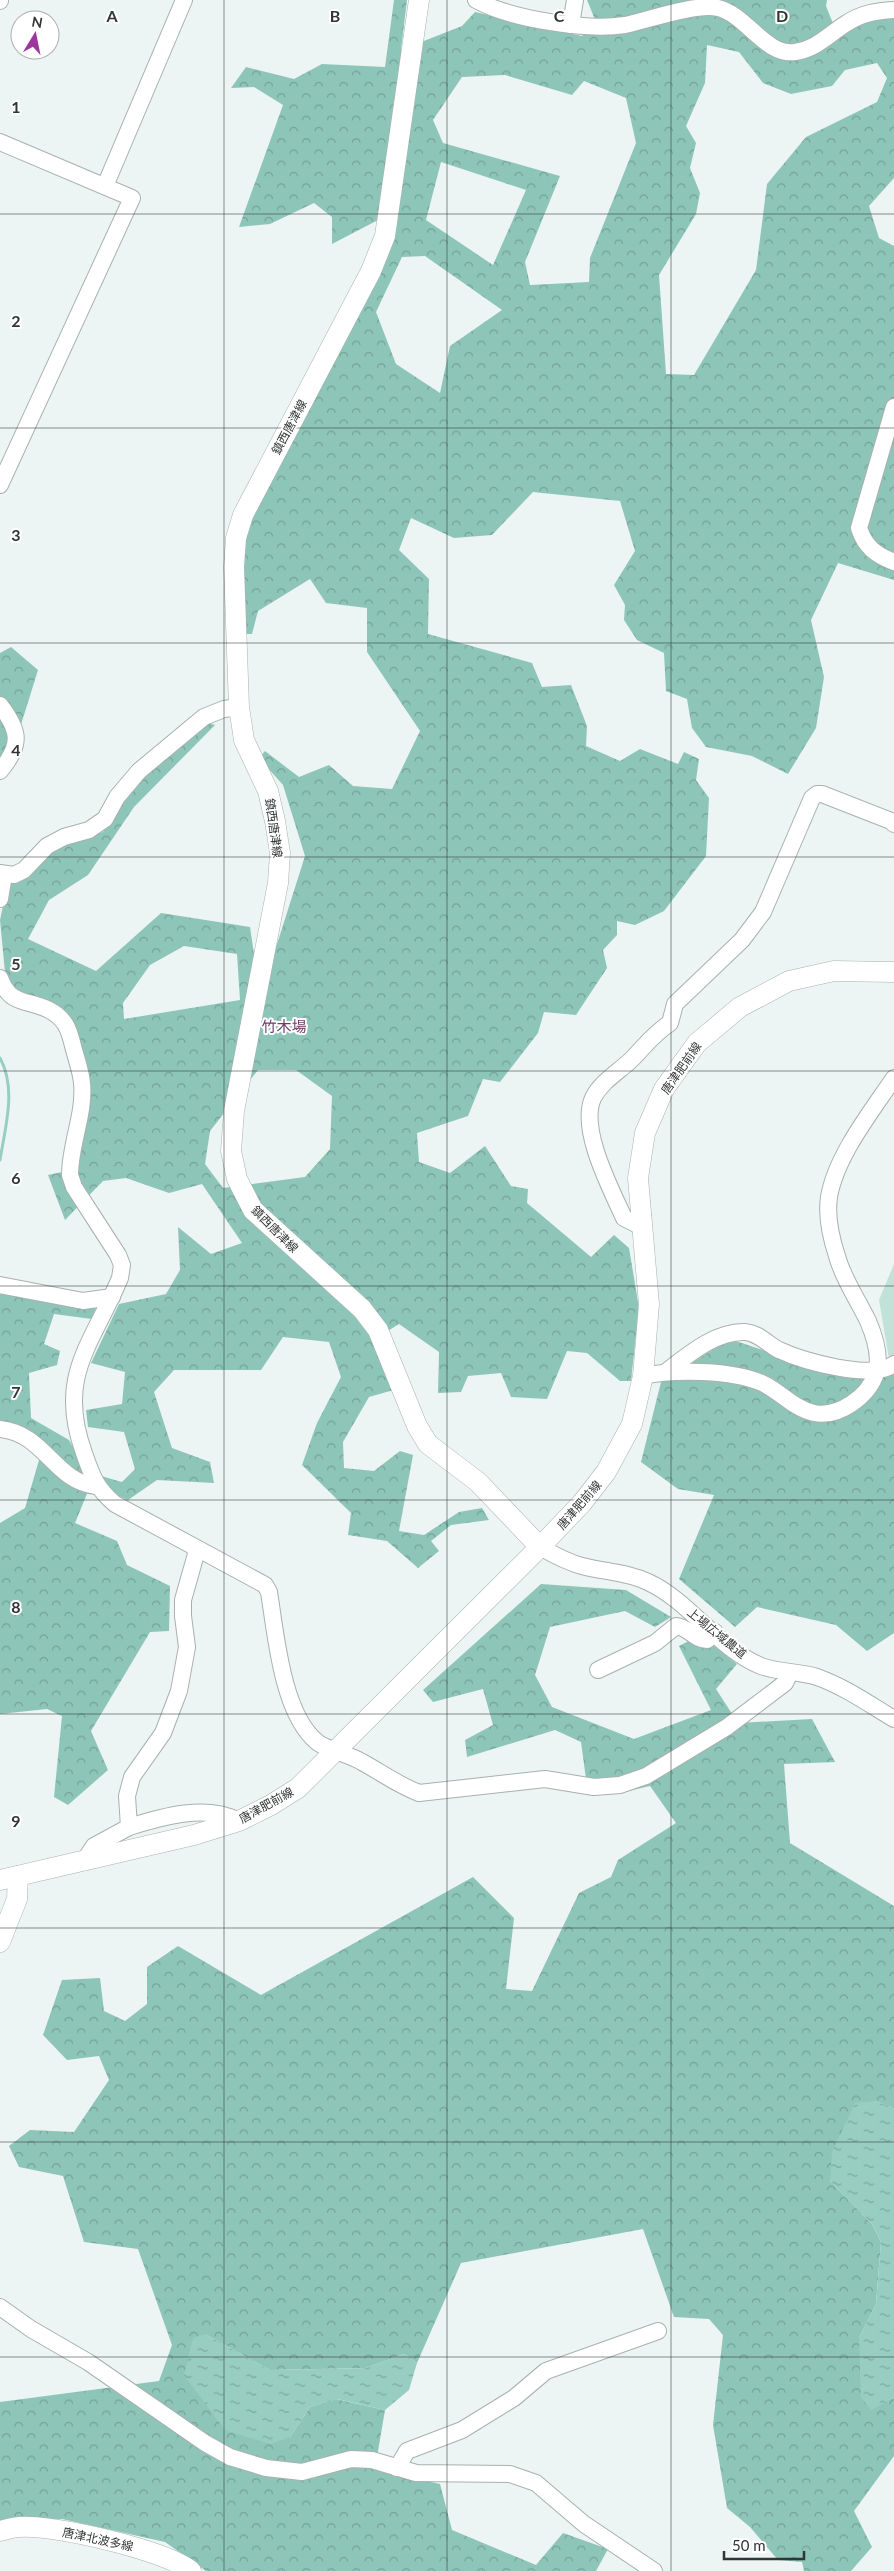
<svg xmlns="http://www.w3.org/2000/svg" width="894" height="2571" font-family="Lato,'Noto Sans JP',sans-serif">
	<defs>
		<pattern id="forest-crowns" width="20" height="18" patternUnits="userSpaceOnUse" patternTransform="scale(1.25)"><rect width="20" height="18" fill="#8ec5b9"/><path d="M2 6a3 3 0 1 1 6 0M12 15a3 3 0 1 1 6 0" fill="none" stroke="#75a197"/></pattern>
		<pattern id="water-ripples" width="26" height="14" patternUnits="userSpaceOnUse" patternTransform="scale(1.25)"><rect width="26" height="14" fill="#97cec1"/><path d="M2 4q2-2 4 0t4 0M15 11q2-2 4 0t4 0" fill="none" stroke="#7ca89e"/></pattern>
	</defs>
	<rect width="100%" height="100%" fill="#ecf5f3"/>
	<path fill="#c1e2d9" d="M 894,1264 L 894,1355 L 889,1359 L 879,1300 Z"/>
	<g fill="url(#forest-crowns)" fill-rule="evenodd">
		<path d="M 394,0 L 407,0 L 401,50 L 462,26 L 475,12 L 582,36 L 596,22 L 587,0 L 827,0 L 826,6 L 834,26 L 894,17 L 894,178 L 869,206 L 879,238 L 894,246 L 894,580 L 838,563 L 811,620 L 824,677 L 816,728 L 788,774 L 752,756 L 706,747 L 692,728 L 687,699 L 666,691 L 664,653 L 637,640 L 624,620 L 625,605 L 614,585 L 635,551 L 620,501 L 533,492 L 492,535 L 454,538 L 411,518 L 399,550 L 429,579 L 428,634 L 532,663 L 542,687 L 571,685 L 587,726 L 586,746 L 620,761 L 640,749 L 678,764 L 684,752 L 699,759 L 696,780 L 709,798 L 706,856 L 664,911 L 635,925 L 617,921 L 617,935 L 603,950 L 607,968 L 576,1015 L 544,1012 L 538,1033 L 500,1082 L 483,1079 L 468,1116 L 417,1133 L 419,1162 L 450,1173 L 485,1146 L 511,1186 L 528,1189 L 527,1203 L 591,1257 L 614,1235 L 629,1248 L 639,1308 L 631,1381 L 620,1381 L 587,1353 L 567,1351 L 547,1399 L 511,1397 L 501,1373 L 468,1376 L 461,1392 L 438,1393 L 439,1352 L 399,1324 L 380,1336 L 397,1389 L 369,1397 L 343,1442 L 344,1468 L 374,1471 L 400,1451 L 413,1455 L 399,1531 L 424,1535 L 459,1512 L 482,1508 L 489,1520 L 451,1525 L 431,1541 L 439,1551 L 418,1568 L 387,1541 L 348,1535 L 351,1513 L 302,1465 L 317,1423 L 341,1377 L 329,1342 L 283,1337 L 261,1370 L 174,1370 L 154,1392 L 172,1448 L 210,1462 L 214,1483 L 157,1480 L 128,1500 L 91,1484 L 75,1523 L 117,1541 L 127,1565 L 170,1586 L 169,1631 L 150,1632 L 91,1731 L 108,1770 L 68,1805 L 54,1797 L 62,1716 L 47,1709 L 0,1714 L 0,1523 L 25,1508 L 44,1443 L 0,1427 L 0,1290 L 96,1307 L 92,1319 L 54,1314 L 44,1344 L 60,1351 L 57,1365 L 29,1373 L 31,1418 L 69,1440 L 87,1472 L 122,1482 L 135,1469 L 124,1432 L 88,1427 L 86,1410 L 122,1404 L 125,1372 L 91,1363 L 119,1304 L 166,1294 L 180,1270 L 178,1227 L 211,1254 L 242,1243 L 202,1184 L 169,1193 L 126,1178 L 103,1181 L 65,1220 L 48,1175 L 76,1169 L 90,1088 L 71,1019 L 23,998 L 6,983 L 0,920 L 8,883 L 50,850 L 103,832 L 138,782 L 203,721 L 215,725 L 134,807 L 88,875 L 49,900 L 28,939 L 96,971 L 161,913 L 250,927 L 255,961 L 271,963 L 305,856 L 283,785 L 259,758 L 265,751 L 299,777 L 329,765 L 353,786 L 392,789 L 420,731 L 367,652 L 367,608 L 326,603 L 310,579 L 258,611 L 252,634 L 240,634 L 239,548 L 251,510 L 382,264 L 378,220 L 332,244 L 332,217 L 314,203 L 270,224 L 239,227 L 283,105 L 254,87 L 231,88 L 246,67 L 294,79 L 322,64 L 385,67 ZM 707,45 L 739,52 L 763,83 L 791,94 L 832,86 L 845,70 L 877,63 L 887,78 L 877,102 L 806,137 L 767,184 L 756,270 L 694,375 L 666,374 L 659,275 L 696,214 L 700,193 L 690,168 L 696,143 L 686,126 L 705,83 ZM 505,75 L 572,95 L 584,81 L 626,98 L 636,143 L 590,258 L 589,282 L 530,285 L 525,262 L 560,176 L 443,143 L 433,120 L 462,77 ZM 441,162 L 526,190 L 493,265 L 426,220 ZM 425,256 L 502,310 L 450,346 L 440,393 L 396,364 L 376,312 L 402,257 ZM 184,946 L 237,954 L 240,1000 L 124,1019 L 123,1003 L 150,965 ZM 258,1070 L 296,1070 L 332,1096 L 330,1149 L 305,1177 L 223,1188 L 205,1164 L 210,1131 Z"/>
		<path d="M 11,647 L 38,670 L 10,760 L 0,771 L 0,653 Z"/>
		<path d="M 730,1339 L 825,1371 L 889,1359 L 894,1355 L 894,1633 L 867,1651 L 836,1625 L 757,1607 L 735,1627 L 679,1579 L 714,1495 L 678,1489 L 641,1462 L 661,1382 Z"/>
		<path d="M 541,1584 L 626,1590 L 671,1617 L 655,1627 L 625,1611 L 550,1627 L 535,1675 L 552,1707 L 634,1739 L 711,1710 L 679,1646 L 700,1635 L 737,1664 L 716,1689 L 738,1723 L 812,1719 L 835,1762 L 784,1764 L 790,1843 L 894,1906 L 894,2108 L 875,2101 L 830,2181 L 872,2224 L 881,2242 L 876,2304 L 859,2338 L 892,2399 L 894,2395 L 894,2456 L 854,2511 L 872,2547 L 851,2571 L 804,2571 L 802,2562 L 778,2560 L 750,2527 L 727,2508 L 713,2425 L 723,2335 L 709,2319 L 674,2317 L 643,2229 L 461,2263 L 417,2363 L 404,2354 L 366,2368 L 270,2370 L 205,2334 L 290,2437 L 310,2407 L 336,2399 L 385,2410 L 375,2469 L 440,2484 L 452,2530 L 536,2565 L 563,2533 L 608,2549 L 596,2571 L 206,2571 L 165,2542 L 62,2519 L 0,2524 L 0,2402 L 159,2381 L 172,2345 L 138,2249 L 84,2242 L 63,2176 L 19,2167 L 9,2146 L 30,2130 L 74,2132 L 109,2080 L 99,2056 L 67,2060 L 43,2035 L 62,1980 L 100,1978 L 104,2011 L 125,2021 L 147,2004 L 147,1967 L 178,1946 L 261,1995 L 473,1877 L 514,1918 L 506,1989 L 532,1991 L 579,1893 L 611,1877 L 618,1860 L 676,1823 L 650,1786 L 624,1792 L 586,1779 L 581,1742 L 555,1730 L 467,1757 L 465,1740 L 493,1725 L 483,1689 L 433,1702 L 423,1690 Z"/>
	</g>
	<g fill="url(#water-ripples)">
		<path d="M 875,2101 L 894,2108 L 894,2395 L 892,2399 L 871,2410 L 861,2397 L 859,2338 L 876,2304 L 881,2242 L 872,2224 L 830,2181 L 832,2152 L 855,2103 Z"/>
		<path d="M 205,2334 L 270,2370 L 366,2368 L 404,2354 L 417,2363 L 409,2390 L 385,2410 L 337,2399 L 310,2407 L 290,2437 L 270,2444 L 225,2430 L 184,2375 L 193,2338 Z"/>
	</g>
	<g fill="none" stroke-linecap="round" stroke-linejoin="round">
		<path stroke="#97cec1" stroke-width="3" d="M 0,1058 C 17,1089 5,1128 0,1160"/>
		<defs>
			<g id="minor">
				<path d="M 476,0 C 510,19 587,31 625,25 C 648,20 696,3 718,8 C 747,15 765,56 795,52 C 817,49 829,34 847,23 C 862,13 877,11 894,10"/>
				<path d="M 0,1 L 0,0"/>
				<path d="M 571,25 L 575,0"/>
				<path d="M 0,142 L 132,198 L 0,485"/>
				<path d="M 105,186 L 184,0"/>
				<path d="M 894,407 L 859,528 C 865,547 876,555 894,562"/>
				<path d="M 0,705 C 20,731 22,745 0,771"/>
				<path d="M 0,873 L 14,875 L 24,870 L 47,846 L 64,837 L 89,830 L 105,819 L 117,797 L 139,771 L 204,717 L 224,709 L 239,707"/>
				<path d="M 0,899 L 4,875"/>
				<path d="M 0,978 C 10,1006 27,999 49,1010 C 65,1018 69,1029 73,1046 C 76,1058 81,1071 82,1083 C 85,1114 70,1144 70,1175 L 74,1187 L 118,1255 L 122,1265 L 120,1278 C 92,1345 56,1376 84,1453 C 92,1476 96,1488 115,1504 L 265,1585 L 269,1592 C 276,1635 282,1713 317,1742 C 325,1749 351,1755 362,1762 C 382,1773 398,1785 419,1793 L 545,1779 L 594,1787 L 620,1785 L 646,1776 L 727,1727 L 785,1683 L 790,1673"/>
				<path d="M 642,1227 L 624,1218 C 611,1189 579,1129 593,1098 C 601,1082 618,1072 631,1060 C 646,1045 652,1035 670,1023 L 675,1004 L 742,940 L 763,912 L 812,798 L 817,794 L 822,794 L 891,821 L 894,824"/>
				<path d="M 0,1285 L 83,1301 L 112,1297"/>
				<path d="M 667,1371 C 689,1354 716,1331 745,1332 C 759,1333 767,1344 779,1350 C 803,1361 872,1381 894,1364"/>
				<path d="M 643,1376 C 674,1369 732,1370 762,1383 C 780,1391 794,1409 814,1413 C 839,1418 869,1396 876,1373 C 881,1357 874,1335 868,1321 C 858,1300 843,1279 837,1256 C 831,1238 826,1217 829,1197 C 836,1156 871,1112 894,1078"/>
				<path d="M 0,1429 C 46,1434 53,1481 96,1486"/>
				<path d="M 540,1547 C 554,1555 567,1562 582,1566 C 605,1572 627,1572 648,1582 C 691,1602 717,1648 761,1666 C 779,1673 799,1671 817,1677 C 845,1687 869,1704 894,1719"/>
				<path d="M 598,1670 L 655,1643 L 676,1626 C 688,1627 695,1640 707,1640 L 715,1632"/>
				<path d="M 129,1827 C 164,1816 206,1804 239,1821"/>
				<path d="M 84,1861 L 94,1846 L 129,1827 L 127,1796 L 132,1777 L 163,1733 L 179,1691 L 187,1647 L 183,1616 L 183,1600 L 196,1554 L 195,1548"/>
				<path d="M 0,2307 L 31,2329 L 88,2362 L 205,2443 L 230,2457 L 266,2468 L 302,2472 L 351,2459 L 372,2460 L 416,2473 L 510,2474 L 536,2483 L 584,2524 L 654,2571"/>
				<path d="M 397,2468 L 407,2451 L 462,2430 L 514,2398 L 546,2371 L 658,2331"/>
			</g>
			<g id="major">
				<path d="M 419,0 L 385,236 L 371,271 L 243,515 L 236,538 L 234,567 L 239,707 L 244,740 L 268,791 L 275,821 L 280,853 L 278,883 L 234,1111 L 231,1151 L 237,1179 L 253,1210 L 362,1309 L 378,1330 L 417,1426 L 428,1444 L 478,1482 L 540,1547"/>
				<path d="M 0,1880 L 194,1835 L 239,1821 L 271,1805 L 298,1788 L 540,1547 L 582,1503 L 606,1472 L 632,1424 L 643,1376 L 649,1304 L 638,1178 L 645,1133 L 664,1089 L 697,1043 L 740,1007 L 789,981 L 834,971 L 894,972"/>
				<path d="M 0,1942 L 17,1899 L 18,1876"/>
				<path d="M 0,2531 C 6,2530 13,2527 19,2527 C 52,2524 165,2550 191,2571"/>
			</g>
		</defs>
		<use href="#minor" stroke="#a8b1af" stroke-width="18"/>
		<use href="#major" stroke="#a8b1af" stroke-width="21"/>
		<use href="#minor" stroke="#fff" stroke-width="16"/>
		<use href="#major" stroke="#fff" stroke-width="20"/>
	</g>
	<path fill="none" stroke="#313534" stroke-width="1" stroke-opacity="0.55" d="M 224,0 L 224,2571M 447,0 L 447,2571M 671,0 L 671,2571M 0,214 L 894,214M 0,428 L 894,428M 0,643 L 894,643M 0,857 L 894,857M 0,1071 L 894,1071M 0,1286 L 894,1286M 0,1500 L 894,1500M 0,1714 L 894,1714M 0,1928 L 894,1928M 0,2142 L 894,2142M 0,2357 L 894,2357"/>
	<g text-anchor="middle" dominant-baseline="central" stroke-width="4" stroke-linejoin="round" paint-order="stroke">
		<g font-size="12" fill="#313534" stroke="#fff">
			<text transform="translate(289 427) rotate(-62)">鎮西唐津線</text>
			<text transform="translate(274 828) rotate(82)">鎮西唐津線</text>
			<text transform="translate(681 1068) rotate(-55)">唐津肥前線</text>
			<text transform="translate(275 1229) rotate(45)">鎮西唐津線</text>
			<text transform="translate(579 1505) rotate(-49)">唐津肥前線</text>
			<text transform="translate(717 1633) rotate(39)">上場広域農道</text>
			<text transform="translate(266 1805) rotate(-29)">唐津肥前線</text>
			<text transform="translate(98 2539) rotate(12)">唐津北波多線</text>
		</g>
		<g font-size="15" fill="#6e3b6c" stroke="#fff">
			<text x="284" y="1026">竹木場</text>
		</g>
	</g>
	<g font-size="16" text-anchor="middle" font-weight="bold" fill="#313534" stroke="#fff" stroke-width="4" stroke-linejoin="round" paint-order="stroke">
		<text x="112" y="22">A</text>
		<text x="335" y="22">B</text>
		<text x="559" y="22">C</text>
		<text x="782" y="22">D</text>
		<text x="16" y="113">1</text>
		<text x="16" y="327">2</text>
		<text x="16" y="541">3</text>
		<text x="16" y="756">4</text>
		<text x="16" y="970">5</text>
		<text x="16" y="1184">6</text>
		<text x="16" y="1398">7</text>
		<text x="16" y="1613">8</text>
		<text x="16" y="1827">9</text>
	</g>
	<g transform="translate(35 35) rotate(10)"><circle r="24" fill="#ffffff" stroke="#adaeae"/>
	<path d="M0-4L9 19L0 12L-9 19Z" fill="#9e379b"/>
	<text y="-8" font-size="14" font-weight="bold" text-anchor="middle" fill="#313534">N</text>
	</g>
	<path d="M724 2551v8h80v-8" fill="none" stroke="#313534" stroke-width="2.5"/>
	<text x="732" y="2551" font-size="15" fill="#313534" stroke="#ffffff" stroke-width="4" paint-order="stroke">50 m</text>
</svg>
